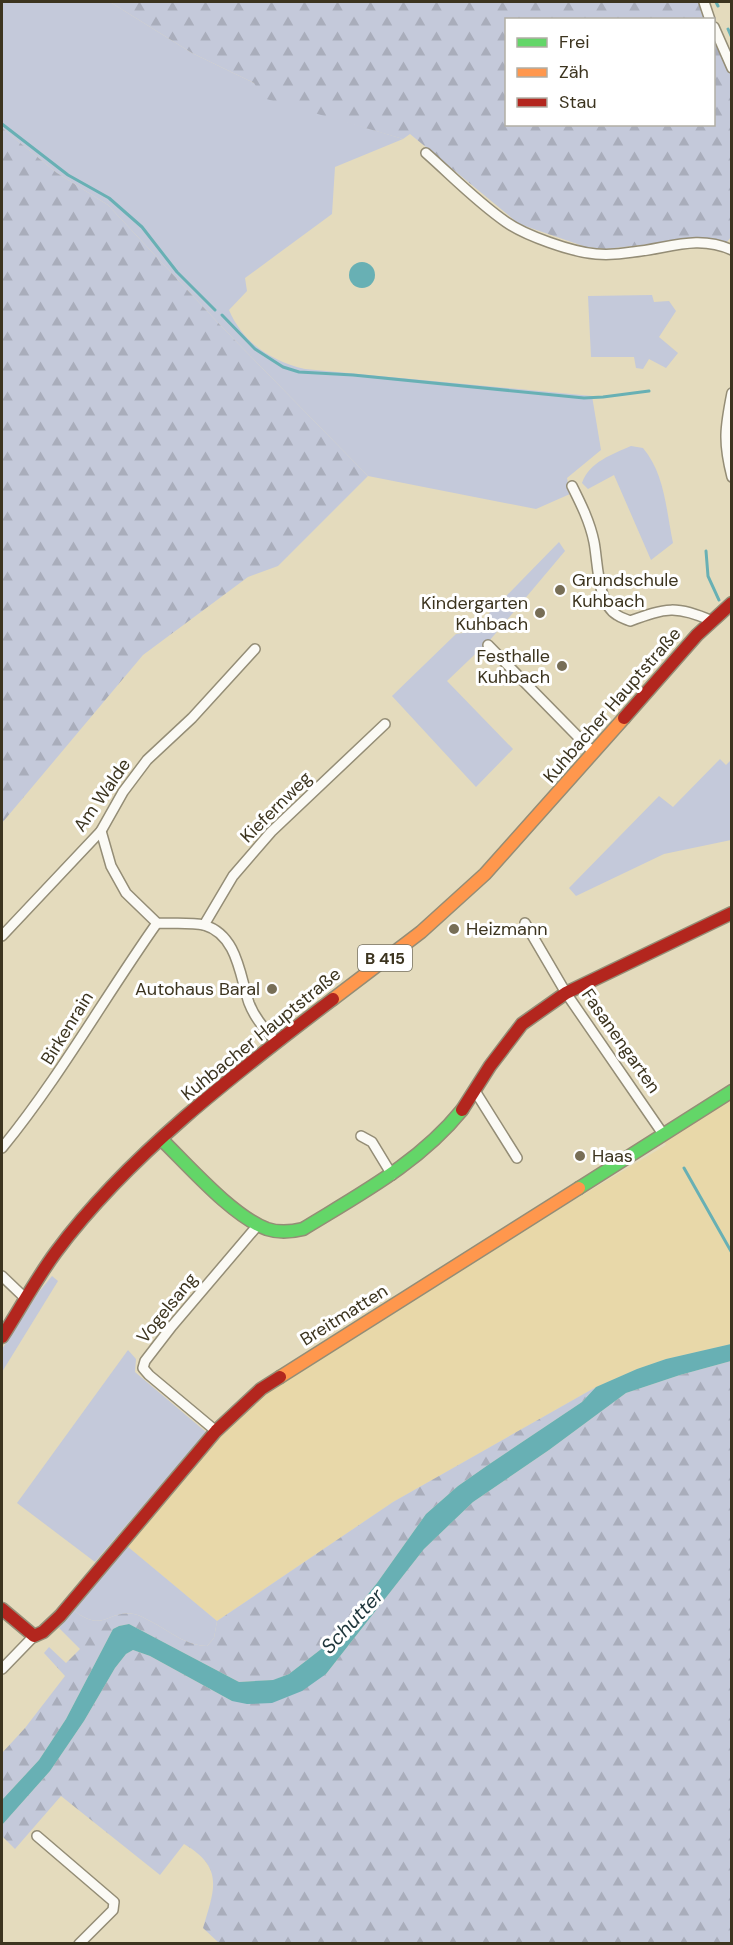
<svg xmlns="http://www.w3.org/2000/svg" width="733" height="1945" font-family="'DM Sans',sans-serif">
	<defs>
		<pattern id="forest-firs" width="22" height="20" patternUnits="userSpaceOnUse" patternTransform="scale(1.5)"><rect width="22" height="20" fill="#c4c9da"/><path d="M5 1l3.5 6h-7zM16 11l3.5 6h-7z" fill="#a9adbb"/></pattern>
	</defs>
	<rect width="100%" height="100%" fill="#e4dbbd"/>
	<path fill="#e8d8a9" d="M 731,1095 L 731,1344 L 666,1359 L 637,1369 L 596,1387 L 393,1502 L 217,1621 L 127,1546 L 216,1439 L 267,1389 L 431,1286 L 666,1145 L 663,1139 Z"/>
	<g fill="#c4c9da">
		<path d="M 2,2 L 110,2 L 192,53 L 254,83 L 334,118 L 403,139 L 335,167 L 332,214 L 245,278 L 247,291 L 229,310 C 243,343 271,361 305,369 L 592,396 L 601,450 L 567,478 L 570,494 L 536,509 L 368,476 L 221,326 L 108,205 L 57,173 L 2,128 Z"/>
		<path d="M 652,295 L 654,302 L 669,301 L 676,311 L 659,337 L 678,353 L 666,368 L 649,359 L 643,369 L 636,368 L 634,357 L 591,357 L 588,296 Z"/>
		<path d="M 631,446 L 643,448 C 665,474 666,510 673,543 L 651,560 L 614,475 L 588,489 L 582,483 C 589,462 613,454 631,446 Z"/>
		<path d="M 559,542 L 565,551 L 490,640 L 447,681 L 513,749 L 476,787 L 392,696 L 456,634 L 471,632 Z"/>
		<path d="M 720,759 L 726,765 L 731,760 L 731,840 L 664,854 L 576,896 L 569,888 L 659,796 L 673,807 Z"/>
		<path d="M 52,1276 L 58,1281 L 2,1372 L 2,1349 L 38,1293 Z"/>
		<path d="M 128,1350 L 136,1359 L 135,1372 L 206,1432 L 95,1562 L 17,1503 Z"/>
		<path d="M 127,1546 L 217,1621 L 214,1638 L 207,1646 C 187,1646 169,1631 152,1622 C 146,1619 140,1615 134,1614 C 105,1610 105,1634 73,1610 Z"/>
	</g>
	<g fill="url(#forest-firs)">
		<path d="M 110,2 L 701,2 L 708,19 L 506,20 L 506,124 L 714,124 L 714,32 L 731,76 L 731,237 L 726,243 L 708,238 L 605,249 L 586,247 L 519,224 L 410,134 L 403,139 L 263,98 L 254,83 L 192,53 Z"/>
		<path d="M 2,128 L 57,173 L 108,205 L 221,326 L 368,476 L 278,566 L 248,577 L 143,655 L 2,823 Z"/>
		<path d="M 731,1361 L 731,1943 L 219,1943 L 203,1928 C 214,1890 225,1868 184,1844 L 160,1875 L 61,1796 L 15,1849 L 2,1836 L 2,1825 L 50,1771 L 84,1721 L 115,1668 L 126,1654 L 133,1650 L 150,1656 L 232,1701 L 326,1674 L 424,1549 L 473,1502 L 549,1450 L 626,1393 L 680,1375 Z"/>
		<path d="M 596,1387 L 582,1402 L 488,1465 L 458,1486 L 426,1514 L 377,1583 L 329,1643 L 289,1674 L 274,1680 L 239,1682 L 129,1624 L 119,1626 L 113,1629 L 66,1719 L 39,1760 L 2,1800 L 2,1753 L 25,1728 L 65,1676 L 44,1653 L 49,1647 L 66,1663 L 80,1649 L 59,1628 L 73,1610 C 105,1634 105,1610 134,1614 C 140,1615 146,1619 152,1622 C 169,1631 187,1646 207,1646 L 214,1638 L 217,1621 L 393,1502 Z"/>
	</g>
	<g fill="#68b0b4">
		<circle cx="362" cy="275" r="13"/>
		<path d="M 731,1344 L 731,1361 L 680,1375 L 626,1393 L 549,1450 L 473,1502 L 424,1549 L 326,1674 L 302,1691 L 272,1703 L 247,1704 L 232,1701 L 150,1656 L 133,1650 L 126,1654 L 115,1668 L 84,1721 L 50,1771 L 2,1825 L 2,1800 L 39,1760 L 66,1719 L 113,1629 L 119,1626 L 129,1624 L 239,1682 L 273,1680 L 289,1674 L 329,1643 L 377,1583 L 426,1514 L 458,1486 L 488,1465 L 582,1402 L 596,1387 L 637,1369 L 666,1359 Z"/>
	</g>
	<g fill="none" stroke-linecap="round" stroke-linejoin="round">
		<g stroke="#68b0b4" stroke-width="3">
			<path d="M 716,2 L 718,6"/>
			<path d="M 728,29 L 732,38"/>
			<path d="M 2,124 L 68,175 L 109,198 L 142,227 L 177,272 L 215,310"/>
			<path d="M 222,315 L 255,349 L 283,367 L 299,372 L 353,375 L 584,398 L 603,397 L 649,391"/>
			<path d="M 706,551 L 708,576 L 719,600"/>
			<path d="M 684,1168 L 732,1253"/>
		</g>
		<defs>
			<g id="street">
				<path d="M 704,2 L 710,20"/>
				<path d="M 714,27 L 732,68"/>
				<path d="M 426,153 C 452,176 477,202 506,222 C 526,236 572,252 596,254 C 608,255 621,254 633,252 C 667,249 697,234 732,250"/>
				<path d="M 732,393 C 725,428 723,442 732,477"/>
				<path d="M 572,486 C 581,504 590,522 594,542 C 598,562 597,603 617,615 C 621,618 626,619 630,621 C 666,608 676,605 712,621"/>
				<path d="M 488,645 L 593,752"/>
				<path d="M 101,831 L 111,866 L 126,893 L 157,923 C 172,924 190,922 204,925 C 238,935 240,977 249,1003 C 255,1019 266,1030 276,1042"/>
				<path d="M 525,923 L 566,993 L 663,1134"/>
				<path d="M 204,925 L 233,876 L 271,832 L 385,724"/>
				<path d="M 2,936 L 101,831 L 123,792 L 147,760 L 192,718 L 255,649"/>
				<path d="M 475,1091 L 517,1158"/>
				<path d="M 361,1136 L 372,1142 L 392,1175"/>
				<path d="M 2,1148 C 60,1077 104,998 157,923"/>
				<path d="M 2,1276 L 25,1298"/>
				<path d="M 216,1431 L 149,1375 L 143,1368 L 145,1361 L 172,1326 L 258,1225"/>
				<path d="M 2,1669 L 34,1636"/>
				<path d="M 37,1836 L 114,1902 L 113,1910 L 79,1944"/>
			</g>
			<g id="fast">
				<path d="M 161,1139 C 188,1165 232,1216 267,1229 C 279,1233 291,1232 303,1229 C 360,1194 419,1163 462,1110"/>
				<path d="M 579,1188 L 732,1091"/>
			</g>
			<g id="slow">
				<path d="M 333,999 L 421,932 L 485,874 L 624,718"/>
				<path d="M 280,1377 L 579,1188"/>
			</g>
			<g id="jam">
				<path d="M 624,718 L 697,635 L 732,603"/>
				<path d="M 462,1110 L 490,1066 L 522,1024 L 566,993 L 732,913"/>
				<path d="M 2,1337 C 20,1309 36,1279 56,1252 C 127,1156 238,1071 333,999"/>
				<path d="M 2,1609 L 34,1636 L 43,1632 L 60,1616 L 216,1431 L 261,1389 L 280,1377"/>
			</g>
		</defs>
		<use href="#street" stroke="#948d76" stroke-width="12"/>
		<use href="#fast" stroke="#948d76" stroke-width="15"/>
		<use href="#slow" stroke="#948d76" stroke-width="15"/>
		<use href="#jam" stroke="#948d76" stroke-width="15"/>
		<use href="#street" stroke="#fbfaf5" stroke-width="9"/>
		<use href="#fast" stroke="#63d668" stroke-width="12"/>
		<use href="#slow" stroke="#ff974d" stroke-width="12"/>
		<use href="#jam" stroke="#b3261e" stroke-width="12"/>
	</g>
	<g fill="#776e56" stroke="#fff" stroke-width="2">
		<circle cx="560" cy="590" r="6"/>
		<circle cx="540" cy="613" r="6"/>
		<circle cx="562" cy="666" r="6"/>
		<circle cx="454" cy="929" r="6"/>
		<circle cx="272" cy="989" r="6"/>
		<circle cx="580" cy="1156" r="6"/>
	</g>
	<g text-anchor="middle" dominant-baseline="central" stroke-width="6" stroke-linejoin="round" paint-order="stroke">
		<rect fill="#fff" stroke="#767162" stroke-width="1.5" x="358" y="945" width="54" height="26" rx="4.5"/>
		<g font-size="16" font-weight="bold" fill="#3c341f">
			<text x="385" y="958">B 415</text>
		</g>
		<g font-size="18" fill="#3c341f" stroke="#fff" text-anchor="start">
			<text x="572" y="580">Grundschule<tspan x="572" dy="21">Kuhbach</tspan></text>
			<text x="528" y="603" text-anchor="end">Kindergarten<tspan x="528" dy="21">Kuhbach</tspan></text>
			<text x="550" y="656" text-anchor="end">Festhalle<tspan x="550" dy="21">Kuhbach</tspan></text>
			<text x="466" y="929">Heizmann</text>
			<text x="260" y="989" text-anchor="end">Autohaus Baral</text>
			<text x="592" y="1156">Haas</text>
		</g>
		<g font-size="18" fill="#3c341f" stroke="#fff">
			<text transform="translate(612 705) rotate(-49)">Kuhbacher Hauptstraße</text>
			<text transform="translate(102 795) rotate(-55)">Am Walde</text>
			<text transform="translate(276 807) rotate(-45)">Kiefernweg</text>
			<text transform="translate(67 1028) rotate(-58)">Birkenrain</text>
			<text transform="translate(261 1034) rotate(-39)">Kuhbacher Hauptstraße</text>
			<text transform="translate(621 1041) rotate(55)">Fasanengarten</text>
			<text transform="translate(167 1308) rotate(-51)">Vogelsang</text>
			<text transform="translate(344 1315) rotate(-32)">Breitmatten</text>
		</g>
		<g font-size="20" font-style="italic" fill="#1e353a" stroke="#fff">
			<text transform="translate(352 1621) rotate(-47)">Schutter</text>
		</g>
	</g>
	<rect width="733" height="1945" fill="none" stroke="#3c341f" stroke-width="6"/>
	<rect x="505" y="18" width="210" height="108" fill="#ffffff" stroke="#b1aea5" stroke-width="1.5"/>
	<rect x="517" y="38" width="30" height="9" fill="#63d668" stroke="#b1aea5" stroke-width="1.5"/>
	<text x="559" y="48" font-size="18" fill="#3c341f">Frei</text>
	<rect x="517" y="68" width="30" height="9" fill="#ff974d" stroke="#b1aea5" stroke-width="1.5"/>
	<text x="559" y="78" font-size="18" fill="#3c341f">Zäh</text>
	<rect x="517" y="98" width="30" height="9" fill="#b3261e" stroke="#b1aea5" stroke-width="1.5"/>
	<text x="559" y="108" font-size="18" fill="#3c341f">Stau</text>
</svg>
